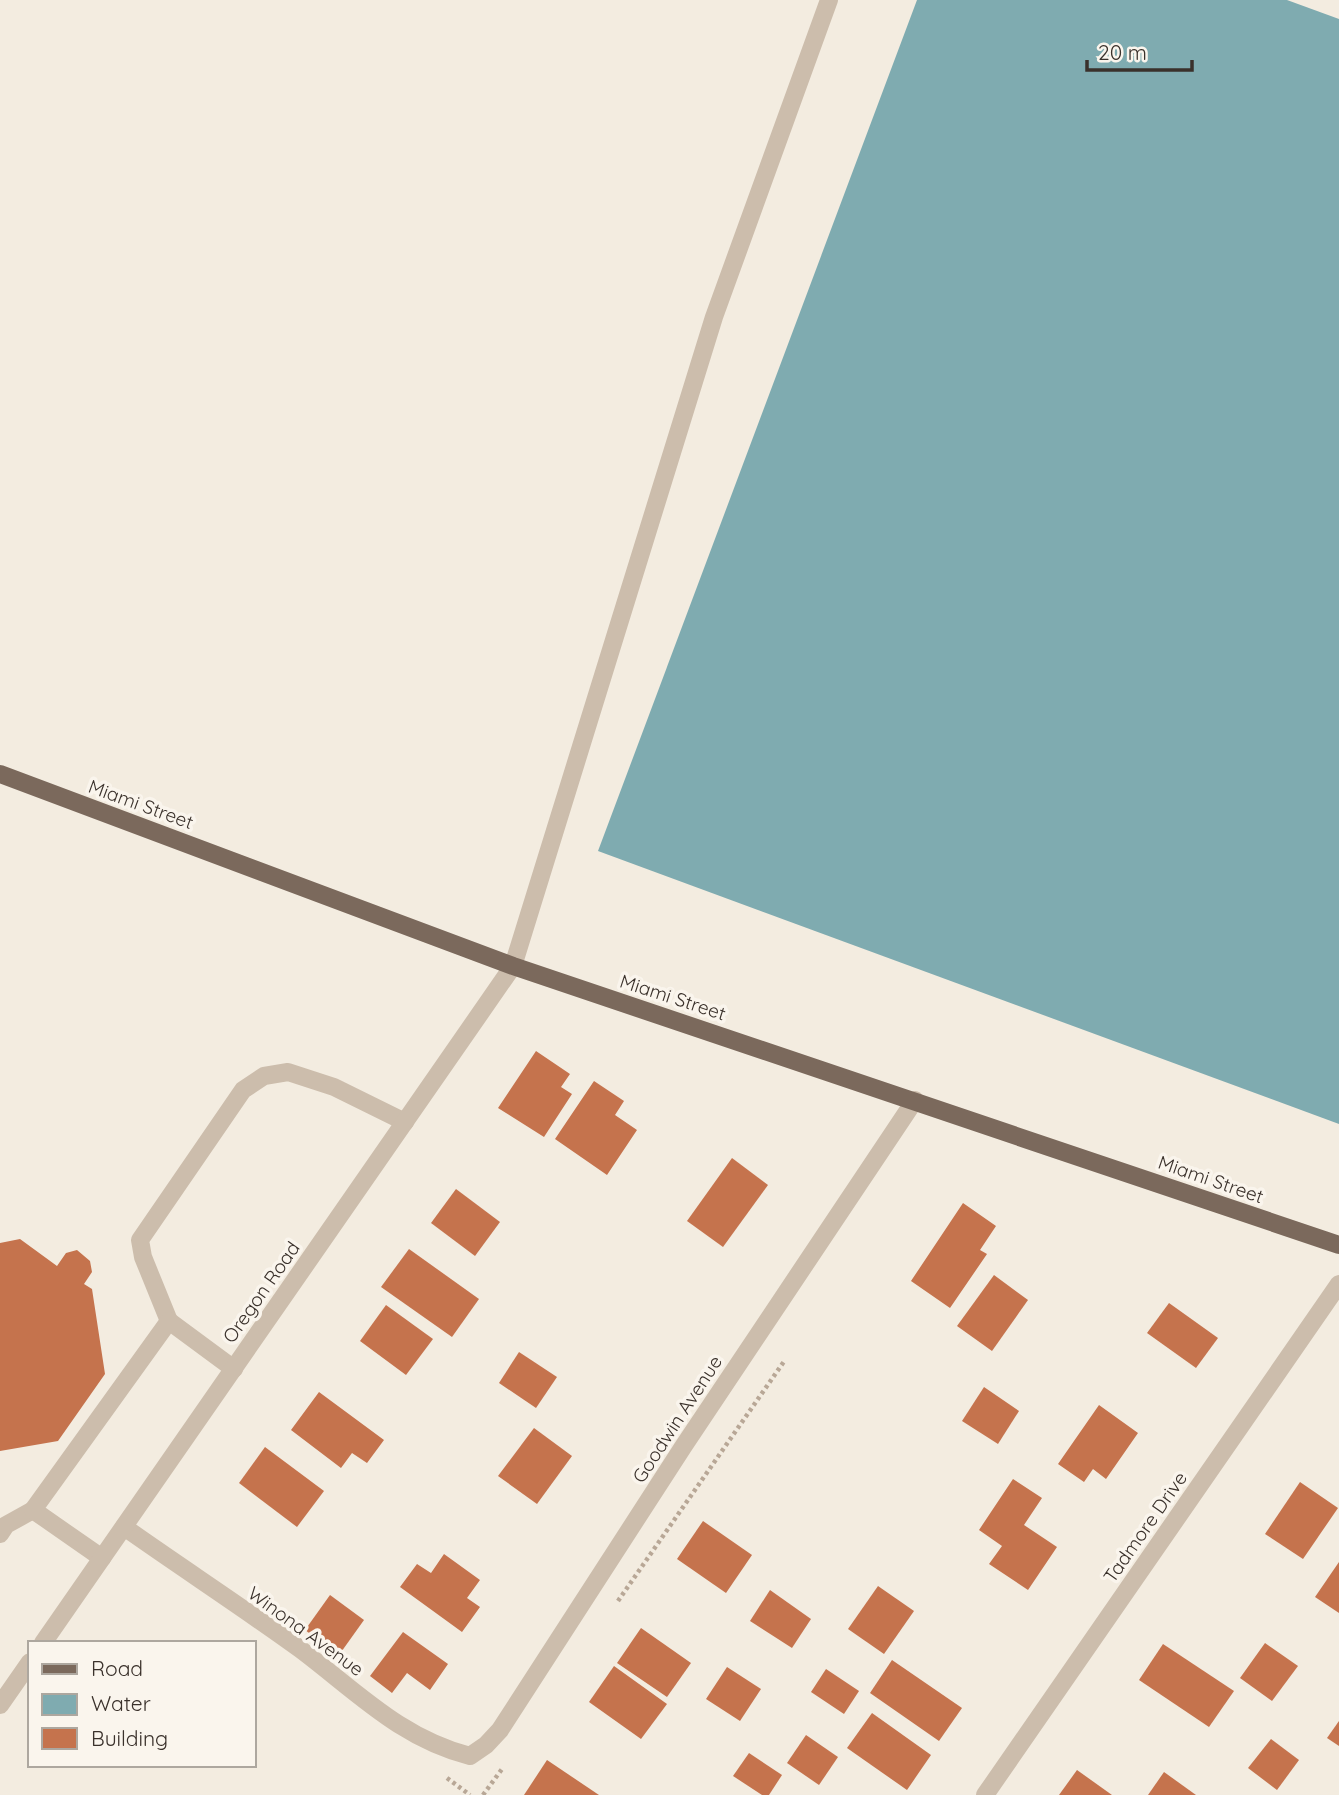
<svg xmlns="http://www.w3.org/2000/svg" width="1339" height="1795" font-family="Quicksand,sans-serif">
	<rect width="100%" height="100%" fill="#f3ece0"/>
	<path fill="#7fabb0" d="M 917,0 L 1287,0 L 1339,19 L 1339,1124 L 598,851 Z"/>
	<g fill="#c5734d">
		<path d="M 536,1051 L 570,1074 L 561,1087 L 572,1094 L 544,1137 L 498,1108 Z"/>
		<path d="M 594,1081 L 624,1101 L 615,1115 L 637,1130 L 607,1175 L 555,1139 Z"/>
		<path d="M 732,1158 L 768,1185 L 723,1247 L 687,1221 Z"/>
		<path d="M 456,1189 L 500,1222 L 475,1256 L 431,1223 Z"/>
		<path d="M 963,1203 L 996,1226 L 980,1250 L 987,1254 L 950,1308 L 911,1281 Z"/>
		<path d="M 20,1239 L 57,1266 L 66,1253 L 77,1250 L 90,1261 L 92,1272 L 84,1284 L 92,1289 L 105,1374 L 58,1441 L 0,1451 L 0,1243 Z"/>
		<path d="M 409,1249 L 479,1299 L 452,1337 L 381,1287 Z"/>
		<path d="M 994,1275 L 1028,1300 L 992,1351 L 957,1326 Z"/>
		<path d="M 1169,1303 L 1218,1338 L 1196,1368 L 1147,1333 Z"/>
		<path d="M 386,1305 L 433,1339 L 406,1375 L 360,1341 Z"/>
		<path d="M 519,1352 L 557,1377 L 536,1408 L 499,1383 Z"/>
		<path d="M 984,1387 L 1019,1411 L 998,1444 L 962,1421 Z"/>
		<path d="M 319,1392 L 384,1440 L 367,1463 L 352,1453 L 341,1468 L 291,1430 Z"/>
		<path d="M 1099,1405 L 1138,1433 L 1106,1479 L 1093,1469 L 1084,1482 L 1058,1464 Z"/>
		<path d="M 534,1428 L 572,1456 L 537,1504 L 498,1476 Z"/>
		<path d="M 265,1447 L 324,1491 L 297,1527 L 239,1483 Z"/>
		<path d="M 1013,1479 L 1042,1498 L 1024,1525 L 1057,1547 L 1028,1590 L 989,1564 L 1002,1546 L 979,1530 Z"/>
		<path d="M 1300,1482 L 1338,1508 L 1303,1559 L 1265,1534 Z"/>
		<path d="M 703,1521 L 752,1555 L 726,1593 L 677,1559 Z"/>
		<path d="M 444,1554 L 480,1580 L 467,1598 L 480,1607 L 462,1632 L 400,1587 L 417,1564 L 431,1573 Z"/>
		<path d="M 1339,1562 L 1339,1613 L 1315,1597 Z"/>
		<path d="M 878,1586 L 914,1611 L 884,1654 L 848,1629 Z"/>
		<path d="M 770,1590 L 811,1619 L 792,1648 L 750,1621 Z"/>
		<path d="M 330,1595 L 364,1620 L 339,1655 L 305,1630 Z"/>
		<path d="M 641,1628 L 691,1663 L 667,1697 L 617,1663 Z"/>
		<path d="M 403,1632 L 448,1664 L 430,1690 L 407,1673 L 392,1693 L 370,1676 Z"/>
		<path d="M 1265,1643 L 1298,1666 L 1272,1701 L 1240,1678 Z"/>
		<path d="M 1163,1644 L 1234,1691 L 1209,1727 L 1139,1680 Z"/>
		<path d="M 892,1660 L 962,1708 L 939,1741 L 870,1693 Z"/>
		<path d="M 614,1666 L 667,1704 L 641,1739 L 589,1702 Z"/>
		<path d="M 727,1667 L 761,1689 L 740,1721 L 706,1699 Z"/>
		<path d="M 826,1669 L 859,1691 L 844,1714 L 811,1692 Z"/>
		<path d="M 872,1713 L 931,1755 L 907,1790 L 847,1748 Z"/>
		<path d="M 1339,1721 L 1339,1746 L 1327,1738 Z"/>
		<path d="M 806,1735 L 838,1757 L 819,1785 L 787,1763 Z"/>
		<path d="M 1271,1739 L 1299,1760 L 1277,1790 L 1248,1768 Z"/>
		<path d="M 749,1753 L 782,1775 L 769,1795 L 762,1795 L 733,1776 Z"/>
		<path d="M 547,1760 L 599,1795 L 524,1795 Z"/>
		<path d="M 1077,1770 L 1112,1795 L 1059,1795 Z"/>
		<path d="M 1164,1772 L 1196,1795 L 1148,1795 Z"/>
	</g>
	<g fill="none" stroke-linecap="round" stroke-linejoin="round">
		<g stroke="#b8a796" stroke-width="4.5" stroke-dasharray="3.5 3.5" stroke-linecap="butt">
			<path d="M 618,1601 L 785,1360"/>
			<path d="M 447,1778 L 470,1795"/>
			<path d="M 483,1795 L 502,1769"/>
		</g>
		<g stroke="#ccbdac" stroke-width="18">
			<path d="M 169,1321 L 143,1257 L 140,1240 L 243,1090 L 264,1076 L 288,1072 L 334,1087 L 405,1122"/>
			<path d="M 124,1527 C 182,1568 242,1607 300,1649 C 356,1691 400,1738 470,1756 L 486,1745 L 500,1730 L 683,1447 L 915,1100"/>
			<path d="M 0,1534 L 6,1525 L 33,1510"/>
			<path d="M 102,1558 L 33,1510 L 169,1321 L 234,1369"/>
			<path d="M 43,1643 L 513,966 L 714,317 L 829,0"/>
			<path d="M 0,1705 L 30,1662"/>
			<path d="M 985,1795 L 1339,1284"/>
		</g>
		<path stroke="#7b695c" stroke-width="18" d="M 0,774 L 513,966 L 1339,1245"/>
	</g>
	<g text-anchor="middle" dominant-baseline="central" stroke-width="7" stroke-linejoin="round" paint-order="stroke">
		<g font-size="19" fill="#3a312b" stroke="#faf5ed">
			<text transform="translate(141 804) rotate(20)">Miami Street</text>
			<text transform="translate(673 997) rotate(18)">Miami Street</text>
			<text transform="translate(1211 1179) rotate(19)">Miami Street</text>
			<text transform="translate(261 1292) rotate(-55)">Oregon Road</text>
			<text transform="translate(677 1419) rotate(-57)">Goodwin Avenue</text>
			<text transform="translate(1145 1527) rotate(-55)">Tadmore Drive</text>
			<text transform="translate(306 1631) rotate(36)">Winona Avenue</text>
		</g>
	</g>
	<rect x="28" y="1641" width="228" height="126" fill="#faf5ed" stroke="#ada79f" stroke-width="2"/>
	<rect x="42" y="1664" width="35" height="10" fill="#7b695c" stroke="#ada79f" stroke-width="2"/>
	<text x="91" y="1676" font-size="21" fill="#3a312b">Road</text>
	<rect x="42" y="1694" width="35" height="21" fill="#7fabb0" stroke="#ada79f" stroke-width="2"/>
	<text x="91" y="1711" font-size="21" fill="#3a312b">Water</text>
	<rect x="42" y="1728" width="35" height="21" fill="#c5734d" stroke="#ada79f" stroke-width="2"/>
	<text x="91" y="1746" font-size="21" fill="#3a312b">Building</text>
	<path d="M1087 60v10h105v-10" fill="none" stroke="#3a312b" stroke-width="3.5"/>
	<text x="1098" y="60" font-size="21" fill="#3a312b" stroke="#faf5ed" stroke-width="5" paint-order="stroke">20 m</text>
</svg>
